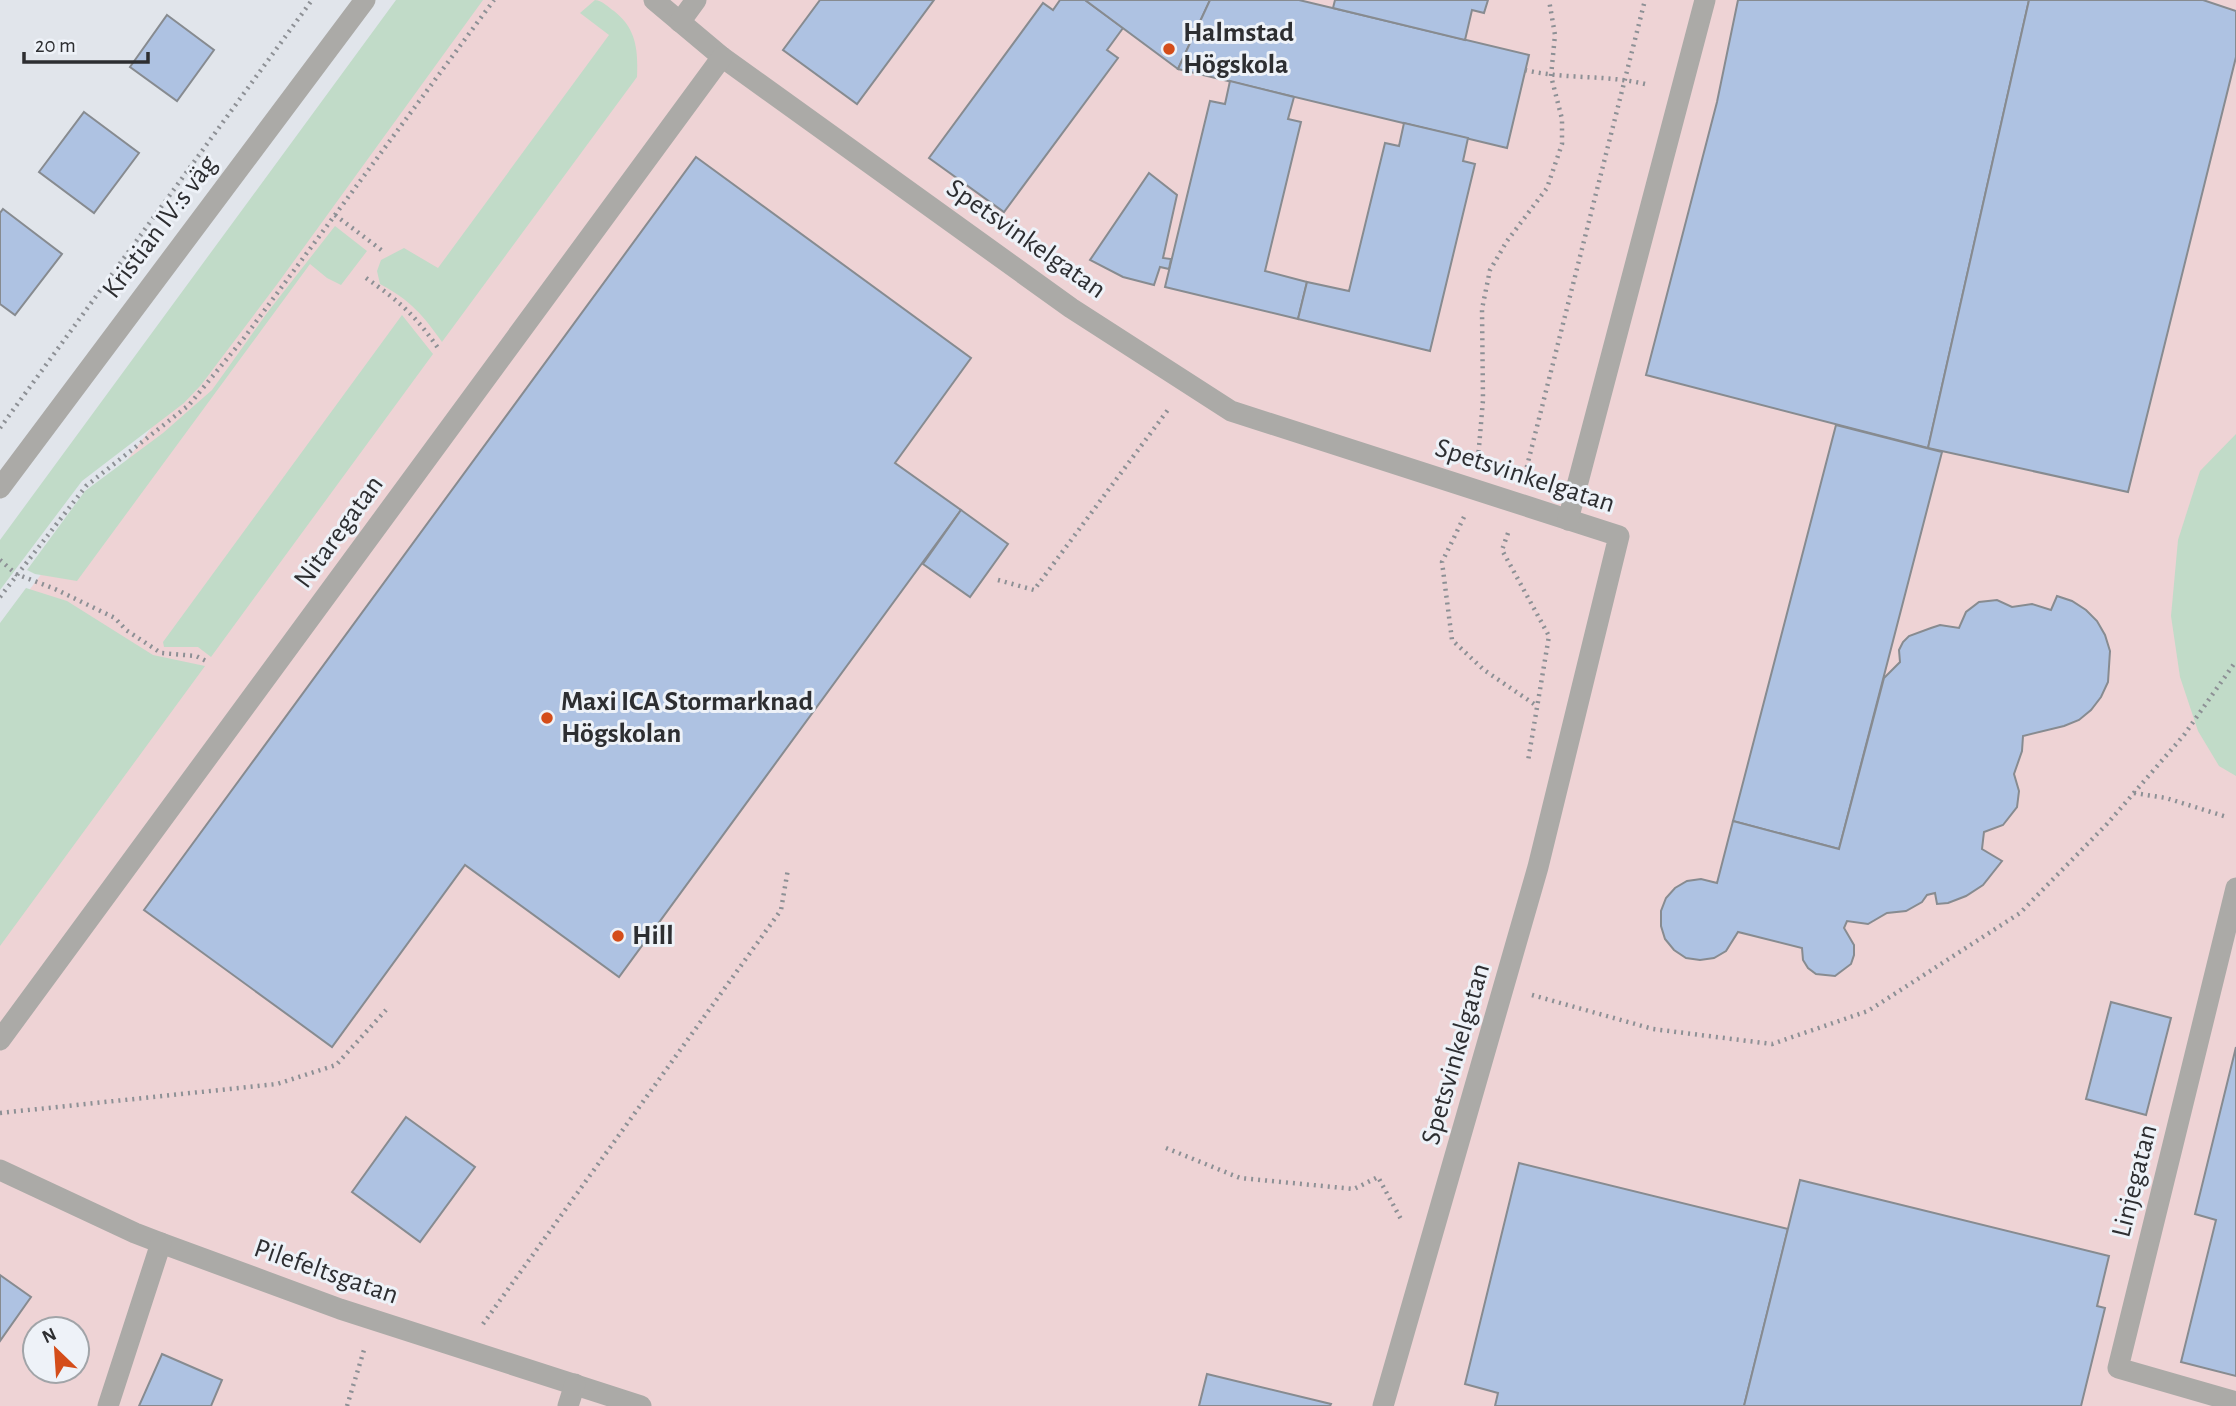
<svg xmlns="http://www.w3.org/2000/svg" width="2236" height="1406" font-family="'Alegreya Sans',sans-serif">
	<rect width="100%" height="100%" fill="#e1e5eb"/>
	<path fill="#eed3d5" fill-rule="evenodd" d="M 473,0 L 2236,0 L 2236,1406 L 0,1406 L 0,629 ZM 35,1329 L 77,1329 L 77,1371 L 35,1371 Z"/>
	<g fill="#c1dbc8">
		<path d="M 396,0 L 483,0 L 278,283 L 201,385 L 184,403 L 82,481 L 0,590 L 0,540 Z"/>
		<path d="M 595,0 C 603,1 608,7 614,11 C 637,29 638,51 637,77 L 442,342 C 423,315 410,300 380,284 L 377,271 L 381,260 L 404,248 L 438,268 L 609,35 L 580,13 Z"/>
		<path d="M 335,226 L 367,251 L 341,285 L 327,278 L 310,264 L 77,581 L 35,574 L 27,570 L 85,491 L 163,433 L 212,390 L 267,313 Z"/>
		<path d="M 402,315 L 433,354 L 211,657 L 198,647 L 164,647 L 163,642 Z"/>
		<path d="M 2236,434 L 2236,776 L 2219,766 L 2198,731 L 2180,677 L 2171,616 L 2178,540 L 2200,471 Z"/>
		<path d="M 26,588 L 67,601 L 153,655 L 205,666 L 0,946 L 0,623 Z"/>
	</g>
	<g fill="#aec2e2" stroke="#878b90" stroke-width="2">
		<path d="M 820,0 L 934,0 L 857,104 L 783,50 Z"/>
		<path d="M 1060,0 L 1085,0 L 1123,28 L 1107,50 L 1118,58 L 1004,212 L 929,158 L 1043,3 L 1053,10 Z"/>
		<path d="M 1085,0 L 1210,0 L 1178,69 Z"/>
		<path d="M 1210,0 L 1299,0 L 1529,55 L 1507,148 L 1178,69 Z"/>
		<path d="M 1335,0 L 1488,0 L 1484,13 L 1472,10 L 1465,40 L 1333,8 Z"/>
		<path d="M 1738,0 L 2029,0 L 1928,448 L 1646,375 L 1717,102 Z"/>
		<path d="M 2029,0 L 2203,0 L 2236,11 L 2236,57 L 2128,492 L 1928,448 Z"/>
		<path d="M 167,15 L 214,50 L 177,101 L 130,67 Z"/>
		<path d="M 1230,81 L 1294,97 L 1288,119 L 1301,122 L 1265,271 L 1307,282 L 1298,319 L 1165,287 L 1210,101 L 1225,104 Z"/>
		<path d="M 84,112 L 139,153 L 94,213 L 39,172 Z"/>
		<path d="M 1404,123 L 1468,138 L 1463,161 L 1475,164 L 1430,351 L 1298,319 L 1307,282 L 1349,291 L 1385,143 L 1399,146 Z"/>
		<path d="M 696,157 L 971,358 L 895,463 L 961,510 L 619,977 L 465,865 L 332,1047 L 144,910 Z"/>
		<path d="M 1149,173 L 1177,195 L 1163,258 L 1171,259 L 1169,269 L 1160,267 L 1154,285 L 1123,277 L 1090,260 Z"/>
		<path d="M 3,209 L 62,254 L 15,315 L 0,304 L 0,213 Z"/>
		<path d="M 1836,425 L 1942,452 L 1839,849 L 1733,821 Z"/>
		<path d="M 961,510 L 1008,544 L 970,597 L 923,564 Z"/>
		<path d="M 2057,596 L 2072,601 L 2086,610 L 2097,621 L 2105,635 L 2110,651 L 2108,682 L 2101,697 L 2091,710 L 2079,720 L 2064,726 L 2023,736 L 2022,751 L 2014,774 L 2019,791 L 2017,807 L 2003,825 L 1984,832 L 1982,849 L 2002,861 L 1983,885 L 1966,896 L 1948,903 L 1937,904 L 1935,893 L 1927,895 L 1922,902 L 1906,911 L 1887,913 L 1868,924 L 1847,921 L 1844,928 L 1854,945 L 1854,955 L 1851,964 L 1835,976 L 1816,974 L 1808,968 L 1803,960 L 1802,948 L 1738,932 L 1726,951 L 1714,958 L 1700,960 L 1686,958 L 1674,950 L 1665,939 L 1661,926 L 1661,911 L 1666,898 L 1675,888 L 1687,881 L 1701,879 L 1717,883 L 1733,821 L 1839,849 L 1884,678 L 1900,662 L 1899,650 L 1903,642 L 1909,636 L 1931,628 L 1940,625 L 1959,628 L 1966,612 L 1979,602 L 1997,600 L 2012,607 L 2032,604 L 2051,610 Z"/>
		<path d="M 2111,1002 L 2171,1018 L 2146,1115 L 2086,1099 Z"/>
		<path d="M 2236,1047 L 2236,1376 L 2181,1362 L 2216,1220 L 2195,1214 Z"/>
		<path d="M 406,1117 L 475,1167 L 420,1242 L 352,1192 Z"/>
		<path d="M 1519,1163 L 1788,1229 L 1744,1406 L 1495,1406 L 1498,1393 L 1465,1384 Z"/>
		<path d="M 1800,1180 L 2109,1256 L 2097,1306 L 2105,1308 L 2081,1406 L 1744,1406 Z"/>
		<path d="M 0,1275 L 31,1297 L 0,1341 Z"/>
		<path d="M 162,1354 L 222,1380 L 211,1406 L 139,1406 Z"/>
		<path d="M 1207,1374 L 1331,1404 L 1330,1406 L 1199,1406 Z"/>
	</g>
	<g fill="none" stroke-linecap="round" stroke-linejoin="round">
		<g stroke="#8d9095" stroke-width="4.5" stroke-dasharray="2 5" stroke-linecap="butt">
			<path d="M 1525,70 C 1566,80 1608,74 1649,85"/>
			<path d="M 335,215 L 384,252"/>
			<path d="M 366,278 C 399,301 415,315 438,348"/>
			<path d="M 0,428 L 312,0"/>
			<path d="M 1478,459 L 1483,400 L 1482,309 L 1490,270 L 1507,241 L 1547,188 L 1562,144 L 1562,119 L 1551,76 L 1555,35 L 1549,0"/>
			<path d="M 1525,474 L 1645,0"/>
			<path d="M 1464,517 L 1442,562 L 1452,640 L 1484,670 L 1537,706"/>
			<path d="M 1508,533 L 1502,550 L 1549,636 L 1528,761"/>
			<path d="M 0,560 L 16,574 L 55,589 L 115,618 L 126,630 L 161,653 L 196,656 L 208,662"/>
			<path d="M 998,580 L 1034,590 L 1170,407"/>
			<path d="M 0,597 L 86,486 L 189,405 L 244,338 L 494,0"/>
			<path d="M 2134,793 L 2166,798 L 2227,817"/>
			<path d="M 1532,995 L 1653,1029 L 1772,1044 L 1868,1011 L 2020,913 L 2107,824 L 2184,735 L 2236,661"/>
			<path d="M 0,1113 L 277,1084 L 336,1065 L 386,1010"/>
			<path d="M 1166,1148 L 1240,1178 L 1354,1189 L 1378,1177 L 1402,1221"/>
			<path d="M 483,1324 L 781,910 L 788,869"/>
			<path d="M 347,1406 L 364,1350"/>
		</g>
		<g stroke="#abaaa7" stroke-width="21">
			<path d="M 654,0 L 722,57 L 1071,308 L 1231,411 L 1619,536 L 1538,867 L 1383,1406"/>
			<path d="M 680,22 L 696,0"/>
			<path d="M 0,488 L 365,0"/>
			<path d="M 1568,520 L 1705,0"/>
			<path d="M 2236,888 L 2118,1368 L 2236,1402"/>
			<path d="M 0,1040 L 722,57"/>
			<path d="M 0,1170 L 135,1233 L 161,1243 L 340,1309 L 641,1406"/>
			<path d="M 108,1406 L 161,1243"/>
			<path d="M 568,1406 L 575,1384"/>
		</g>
	</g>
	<g fill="#d44d1a" stroke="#eef2f8" stroke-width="2.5">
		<circle cx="1169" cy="49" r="7"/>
		<circle cx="547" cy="718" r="7"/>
		<circle cx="618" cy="936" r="7"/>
	</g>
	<g text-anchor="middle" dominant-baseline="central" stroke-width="6" stroke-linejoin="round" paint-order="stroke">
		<g font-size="28" font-weight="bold" fill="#2d2e31" stroke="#eef2f8" text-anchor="start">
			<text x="1183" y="33">Halmstad<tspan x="1183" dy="32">Högskola</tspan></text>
			<text x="561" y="702">Maxi ICA Stormarknad<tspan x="561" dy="32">Högskolan</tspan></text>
			<text x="632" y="936">Hill</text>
		</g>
		<g font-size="28" fill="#2d2e31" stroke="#eef2f8">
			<text transform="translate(160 227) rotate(-53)">Kristian IV:s väg</text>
			<text transform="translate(1026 239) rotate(35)">Spetsvinkelgatan</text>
			<text transform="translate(1525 476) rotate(18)">Spetsvinkelgatan</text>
			<text transform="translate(339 532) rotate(-54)">Nitaregatan</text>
			<text transform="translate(1456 1054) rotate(-74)">Spetsvinkelgatan</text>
			<text transform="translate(2135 1181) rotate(-76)">Linjegatan</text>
			<text transform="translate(326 1272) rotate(19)">Pilefeltsgatan</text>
		</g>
	</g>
	<g transform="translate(56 1350) rotate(335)"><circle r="33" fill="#eef2f8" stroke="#a1a4a8" stroke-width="2"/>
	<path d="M0-5L12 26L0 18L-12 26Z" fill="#d44d1a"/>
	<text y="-10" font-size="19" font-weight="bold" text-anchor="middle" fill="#2d2e31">N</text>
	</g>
	<path d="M24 52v10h124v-10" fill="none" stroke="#2d2e31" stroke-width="3.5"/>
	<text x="35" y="52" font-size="21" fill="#2d2e31" stroke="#eef2f8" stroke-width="5" paint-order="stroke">20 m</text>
</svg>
